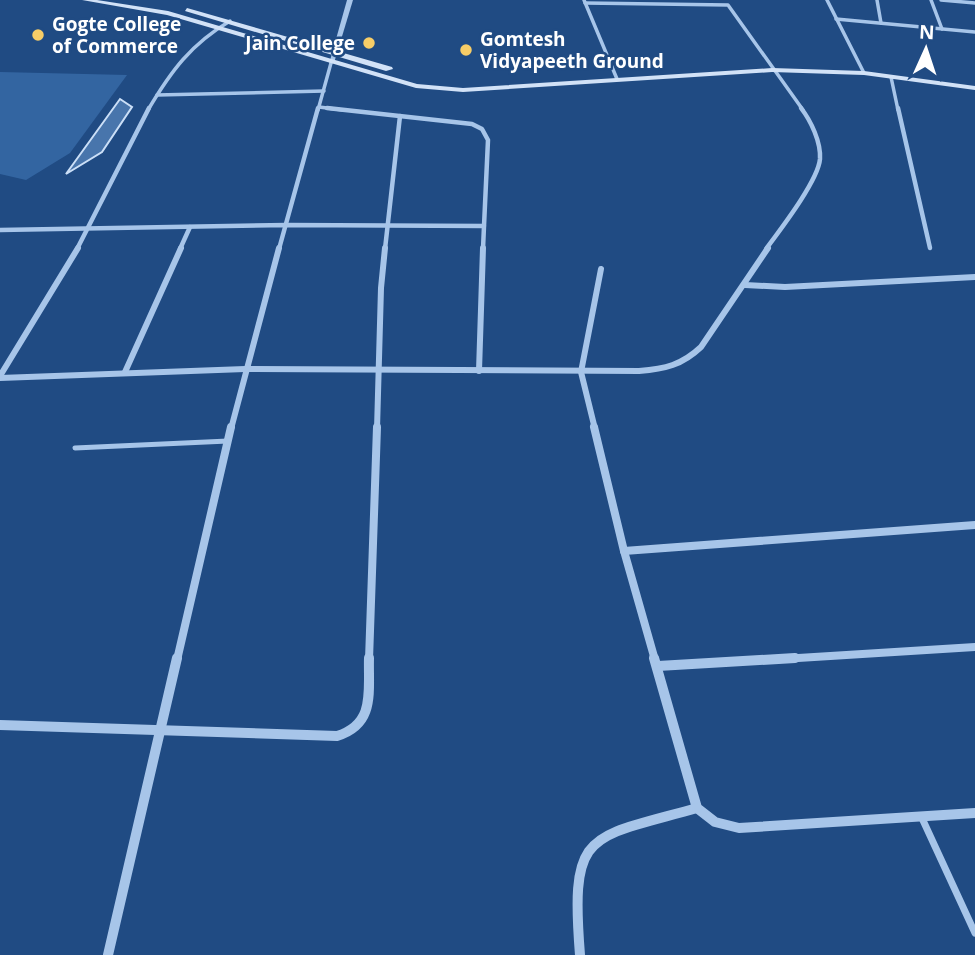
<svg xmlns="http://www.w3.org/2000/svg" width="975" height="955" font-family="'Open Sans',sans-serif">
	<rect width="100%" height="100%" fill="#204b83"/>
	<path fill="#3365a1" d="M 0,72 L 127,75 L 70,153 L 26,180 L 0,174 Z"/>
	<path fill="#4875ac" stroke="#cbdff7" stroke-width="2" d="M 120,99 L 132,107 L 102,152 L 66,174 Z"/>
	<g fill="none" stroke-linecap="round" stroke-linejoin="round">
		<path stroke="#a7c5e9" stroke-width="5" d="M 75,448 L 228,441"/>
		<path stroke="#a7c5e9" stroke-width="7" d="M 921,816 L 975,933"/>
		<g stroke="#a7c5e9" stroke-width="3.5">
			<path d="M 584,0 L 617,79"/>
			<path d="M 827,0 L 864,73"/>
			<path d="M 877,0 L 881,23"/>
			<path d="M 931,0 L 942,29"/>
			<path d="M 941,0 L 975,3"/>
			<path d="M 585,3 L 728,5 L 803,110"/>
			<path d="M 836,19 L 975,32"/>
			<path d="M 891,77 L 898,110"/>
			<path d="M 157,95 L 324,91"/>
			<path d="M 319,107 L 343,110"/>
			<path d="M 148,110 C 171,71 191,44 230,21"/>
			<path d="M 318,110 L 331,63"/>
		</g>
		<g stroke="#a7c5e9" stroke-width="4.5">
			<path d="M 327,108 L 472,124 L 482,129 L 488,140 L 484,226"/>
			<path d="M 898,108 L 930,248"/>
			<path d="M 0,230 L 287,225 L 484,226 L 483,249"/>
			<path d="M 77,249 L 149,108"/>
			<path d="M 180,249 L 190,227"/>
			<path d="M 279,249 L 318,108"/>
			<path d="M 385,249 L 400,116"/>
			<path d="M 766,249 C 780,230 818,181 820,159 C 821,142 811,121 801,108"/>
		</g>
		<g stroke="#a7c5e9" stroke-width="6">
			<path d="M 745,285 L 785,287 L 975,277"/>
			<path d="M 479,371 L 483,248"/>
			<path d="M 125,372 L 181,248"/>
			<path d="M 0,376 L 78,248"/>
			<path d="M 0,378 L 245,369 L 639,371 C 665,369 682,365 701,347 L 768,248"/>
			<path d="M 231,429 L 279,248"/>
			<path d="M 377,429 L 381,288 L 385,248"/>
			<path d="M 595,429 L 581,372 L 601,269"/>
		</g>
		<g stroke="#a7c5e9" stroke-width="8">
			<path d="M 594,427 L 624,551 L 655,660"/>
			<path d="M 624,551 L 975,525"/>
			<path d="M 177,660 L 231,427"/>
			<path d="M 369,660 L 377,427"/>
			<path d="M 766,660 L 975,647"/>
		</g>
		<g stroke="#a7c5e9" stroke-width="10">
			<path d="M 654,658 L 697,808 L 715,822 L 739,828 L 975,813"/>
			<path d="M 658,666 L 795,658"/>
			<path d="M 0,725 L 337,736 C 376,724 368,691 369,658"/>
			<path d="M 108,955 L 177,658"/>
			<path d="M 580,955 C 570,829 587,839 697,808"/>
		</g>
		<path fill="#a7c5e9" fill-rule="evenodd" d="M 347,0 L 353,0 L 334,63 L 329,64 Z"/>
		<g fill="#d2e2f7" fill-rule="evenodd">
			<path d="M 82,0 L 97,0 L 168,11 L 417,84 L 463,88 L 772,68 L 864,71 L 975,86 L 975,90 L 864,75 L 772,72 L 463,92 L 416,88 L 167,15 Z"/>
			<path d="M 187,8 L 392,67 L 393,69 L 386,71 L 185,11 Z"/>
		</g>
	</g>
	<g fill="#f7cd67" stroke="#204b83" stroke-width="2.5">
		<circle cx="38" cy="35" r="7"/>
		<circle cx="369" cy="43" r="7"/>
		<circle cx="466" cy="50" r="7"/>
	</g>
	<g text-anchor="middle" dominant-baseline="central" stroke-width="5" stroke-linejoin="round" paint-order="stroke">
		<g font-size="19" font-weight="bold" fill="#fff" stroke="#204b83" text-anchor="start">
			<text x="52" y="24">Gogte College<tspan x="52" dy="22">of Commerce</tspan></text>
			<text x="480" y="39">Gomtesh<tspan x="480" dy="22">Vidyapeeth Ground</tspan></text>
			<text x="355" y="43" text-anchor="end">Jain College</text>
		</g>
	</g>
	<g transform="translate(926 49) rotate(3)" stroke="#204b83" stroke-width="5" paint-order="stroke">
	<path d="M0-5L12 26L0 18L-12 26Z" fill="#ffffff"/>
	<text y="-10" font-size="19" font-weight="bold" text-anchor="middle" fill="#ffffff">N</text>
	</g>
</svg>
